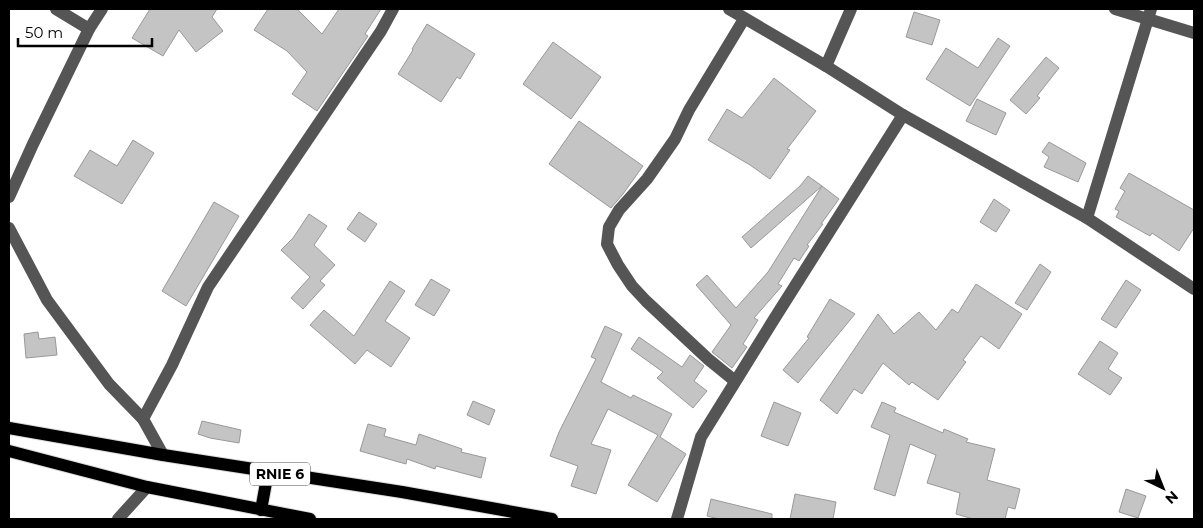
<svg xmlns="http://www.w3.org/2000/svg" width="1203" height="528" font-family="Montserrat,sans-serif">
	<rect width="100%" height="100%" fill="#fff"/>
	<g fill="#c4c4c4" stroke="#999">
		<path d="M 150,9 L 217,9 L 212,17 L 223,31 L 196,52 L 179,30 L 163,56 L 132,38 Z"/>
		<path d="M 268,9 L 297,9 L 322,34 L 339,9 L 381,9 L 365,34 L 368,36 L 317,111 L 292,94 L 307,72 L 287,51 L 254,30 Z"/>
		<path d="M 914,12 L 940,20 L 932,45 L 906,37 Z"/>
		<path d="M 427,24 L 475,54 L 460,79 L 457,77 L 441,102 L 398,74 L 413,50 L 412,49 Z"/>
		<path d="M 998,38 L 1010,46 L 970,106 L 926,79 L 946,48 L 978,68 Z"/>
		<path d="M 553,42 L 601,77 L 571,119 L 523,84 Z"/>
		<path d="M 1046,57 L 1059,68 L 1037,96 L 1040,98 L 1026,114 L 1010,100 Z"/>
		<path d="M 774,78 L 816,111 L 787,149 L 790,150 L 770,179 L 750,165 L 708,140 L 727,109 L 742,118 Z"/>
		<path d="M 977,99 L 1006,113 L 996,135 L 966,121 Z"/>
		<path d="M 579,121 L 643,166 L 623,194 L 611,208 L 549,164 Z"/>
		<path d="M 133,140 L 154,153 L 122,204 L 74,176 L 90,150 L 117,166 Z"/>
		<path d="M 1049,142 L 1086,163 L 1078,182 L 1044,167 L 1049,157 L 1042,152 Z"/>
		<path d="M 1129,173 L 1194,210 L 1194,228 L 1179,251 L 1152,233 L 1150,236 L 1116,217 L 1119,211 L 1115,209 L 1125,191 L 1120,188 Z"/>
		<path d="M 808,176 L 822,186 L 751,248 L 742,237 L 800,186 Z"/>
		<path d="M 822,186 L 839,199 L 821,224 L 823,224 L 807,245 L 809,246 L 799,261 L 794,258 L 778,284 L 782,286 L 754,318 L 758,320 L 743,344 L 747,347 L 732,368 L 712,352 L 731,325 L 696,285 L 707,275 L 736,308 L 768,272 Z"/>
		<path d="M 994,199 L 1010,210 L 996,232 L 980,222 Z"/>
		<path d="M 214,202 L 239,216 L 186,306 L 162,291 Z"/>
		<path d="M 359,212 L 377,224 L 365,242 L 347,229 Z"/>
		<path d="M 309,214 L 327,226 L 314,245 L 335,265 L 320,281 L 325,285 L 303,309 L 291,298 L 310,277 L 281,250 L 293,238 Z"/>
		<path d="M 1040,264 L 1051,272 L 1027,310 L 1015,303 Z"/>
		<path d="M 431,279 L 450,290 L 434,316 L 415,305 Z"/>
		<path d="M 1126,280 L 1141,290 L 1116,328 L 1101,319 Z"/>
		<path d="M 390,281 L 405,291 L 385,321 L 410,338 L 391,367 L 367,350 L 355,364 L 310,325 L 324,310 L 354,336 Z"/>
		<path d="M 976,284 L 1022,314 L 999,349 L 981,336 L 963,360 L 966,362 L 938,400 L 912,382 L 909,385 L 883,363 L 862,394 L 854,389 L 837,414 L 820,400 L 878,314 L 894,334 L 919,312 L 936,330 L 952,309 L 958,313 Z"/>
		<path d="M 830,299 L 855,314 L 798,383 L 783,370 L 809,338 L 807,337 Z"/>
		<path d="M 605,326 L 622,334 L 601,382 L 631,398 L 633,395 L 672,414 L 660,437 L 686,454 L 657,502 L 628,485 L 658,435 L 608,409 L 591,444 L 611,450 L 596,494 L 571,486 L 578,466 L 550,456 L 559,432 L 596,359 L 591,357 Z"/>
		<path d="M 38,332 L 39,339 L 55,337 L 57,355 L 26,358 L 24,334 Z"/>
		<path d="M 639,337 L 682,367 L 690,355 L 704,366 L 694,381 L 707,391 L 693,408 L 657,378 L 663,372 L 631,349 Z"/>
		<path d="M 1100,341 L 1118,353 L 1108,369 L 1122,378 L 1110,395 L 1078,374 Z"/>
		<path d="M 473,401 L 495,410 L 489,425 L 467,415 Z"/>
		<path d="M 774,402 L 801,413 L 788,446 L 761,436 Z"/>
		<path d="M 882,402 L 896,408 L 894,412 L 943,433 L 944,429 L 968,439 L 966,442 L 995,449 L 987,480 L 1020,489 L 1015,509 L 1008,507 L 1005,519 L 973,519 L 956,514 L 960,493 L 927,483 L 936,455 L 910,444 L 895,496 L 874,489 L 890,435 L 871,427 Z"/>
		<path d="M 202,421 L 241,430 L 239,443 L 210,438 L 198,434 Z"/>
		<path d="M 368,424 L 386,429 L 384,436 L 416,445 L 419,434 L 462,449 L 461,452 L 486,458 L 481,478 L 436,466 L 435,469 L 407,459 L 406,464 L 360,451 Z"/>
		<path d="M 1126,489 L 1146,496 L 1138,518 L 1119,512 Z"/>
		<path d="M 795,494 L 836,502 L 833,519 L 790,519 Z"/>
		<path d="M 711,499 L 772,514 L 772,519 L 719,519 L 707,516 Z"/>
	</g>
	<g fill="none" stroke-linecap="round" stroke-linejoin="round">
		<defs>
			<g id="major">
				<path d="M 9,428 L 163,455 L 402,492 L 552,519"/>
				<path d="M 9,451 L 147,487 L 310,519"/>
				<path d="M 261,510 L 268,472"/>
			</g>
		</defs>
		<use href="#major" stroke="#dbdbdb" stroke-width="14"/>
		<g stroke="#555" stroke-width="12">
			<path d="M 56,9 L 89,29"/>
			<path d="M 729,9 L 826,66 L 903,115 L 1087,218 L 1194,289"/>
			<path d="M 1115,9 L 1194,33"/>
			<path d="M 826,66 L 851,9"/>
			<path d="M 9,197 L 33,144 L 89,29 L 102,9"/>
			<path d="M 1087,218 L 1151,9"/>
			<path d="M 9,228 L 47,300 L 109,384 L 143,419"/>
			<path d="M 735,381 L 708,359 L 646,301 L 632,286 L 618,265 L 607,244 L 609,227 L 619,210 L 647,179 L 675,139 L 689,110 L 744,19"/>
			<path d="M 163,455 L 143,419 L 172,365 L 208,287 L 381,31 L 393,9"/>
			<path d="M 118,519 L 147,487"/>
			<path d="M 677,519 L 701,437 L 771,324 L 903,115"/>
		</g>
		<use href="#major" stroke="#000" stroke-width="12"/>
	</g>
	<g text-anchor="middle" dominant-baseline="central" stroke-width="4.5" stroke-linejoin="round" paint-order="stroke">
		<rect fill="#fff" stroke="#4c4c4c" stroke-width="1" x="250" y="462.5" width="60" height="23" rx="4"/>
		<g font-size="14" font-weight="bold" fill="#000">
			<text x="280" y="474">RNIE 6</text>
		</g>
	</g>
	<rect width="1203" height="528" fill="none" stroke="#000000" stroke-width="20"/>
	<g transform="translate(1163 488) rotate(137)" stroke="#ffffff" stroke-width="4" paint-order="stroke">
	<path d="M0-4L9 19L0 12L-9 19Z" fill="#000000"/>
	<text y="-8" font-size="14" font-weight="bold" text-anchor="middle" fill="#000000">N</text>
	</g>
	<path d="M18 38v8h134v-8" fill="none" stroke="#000000" stroke-width="2.5"/>
	<text x="25" y="38" font-size="15" fill="#000000" stroke="#ffffff" stroke-width="4" paint-order="stroke">50 m</text>
</svg>
